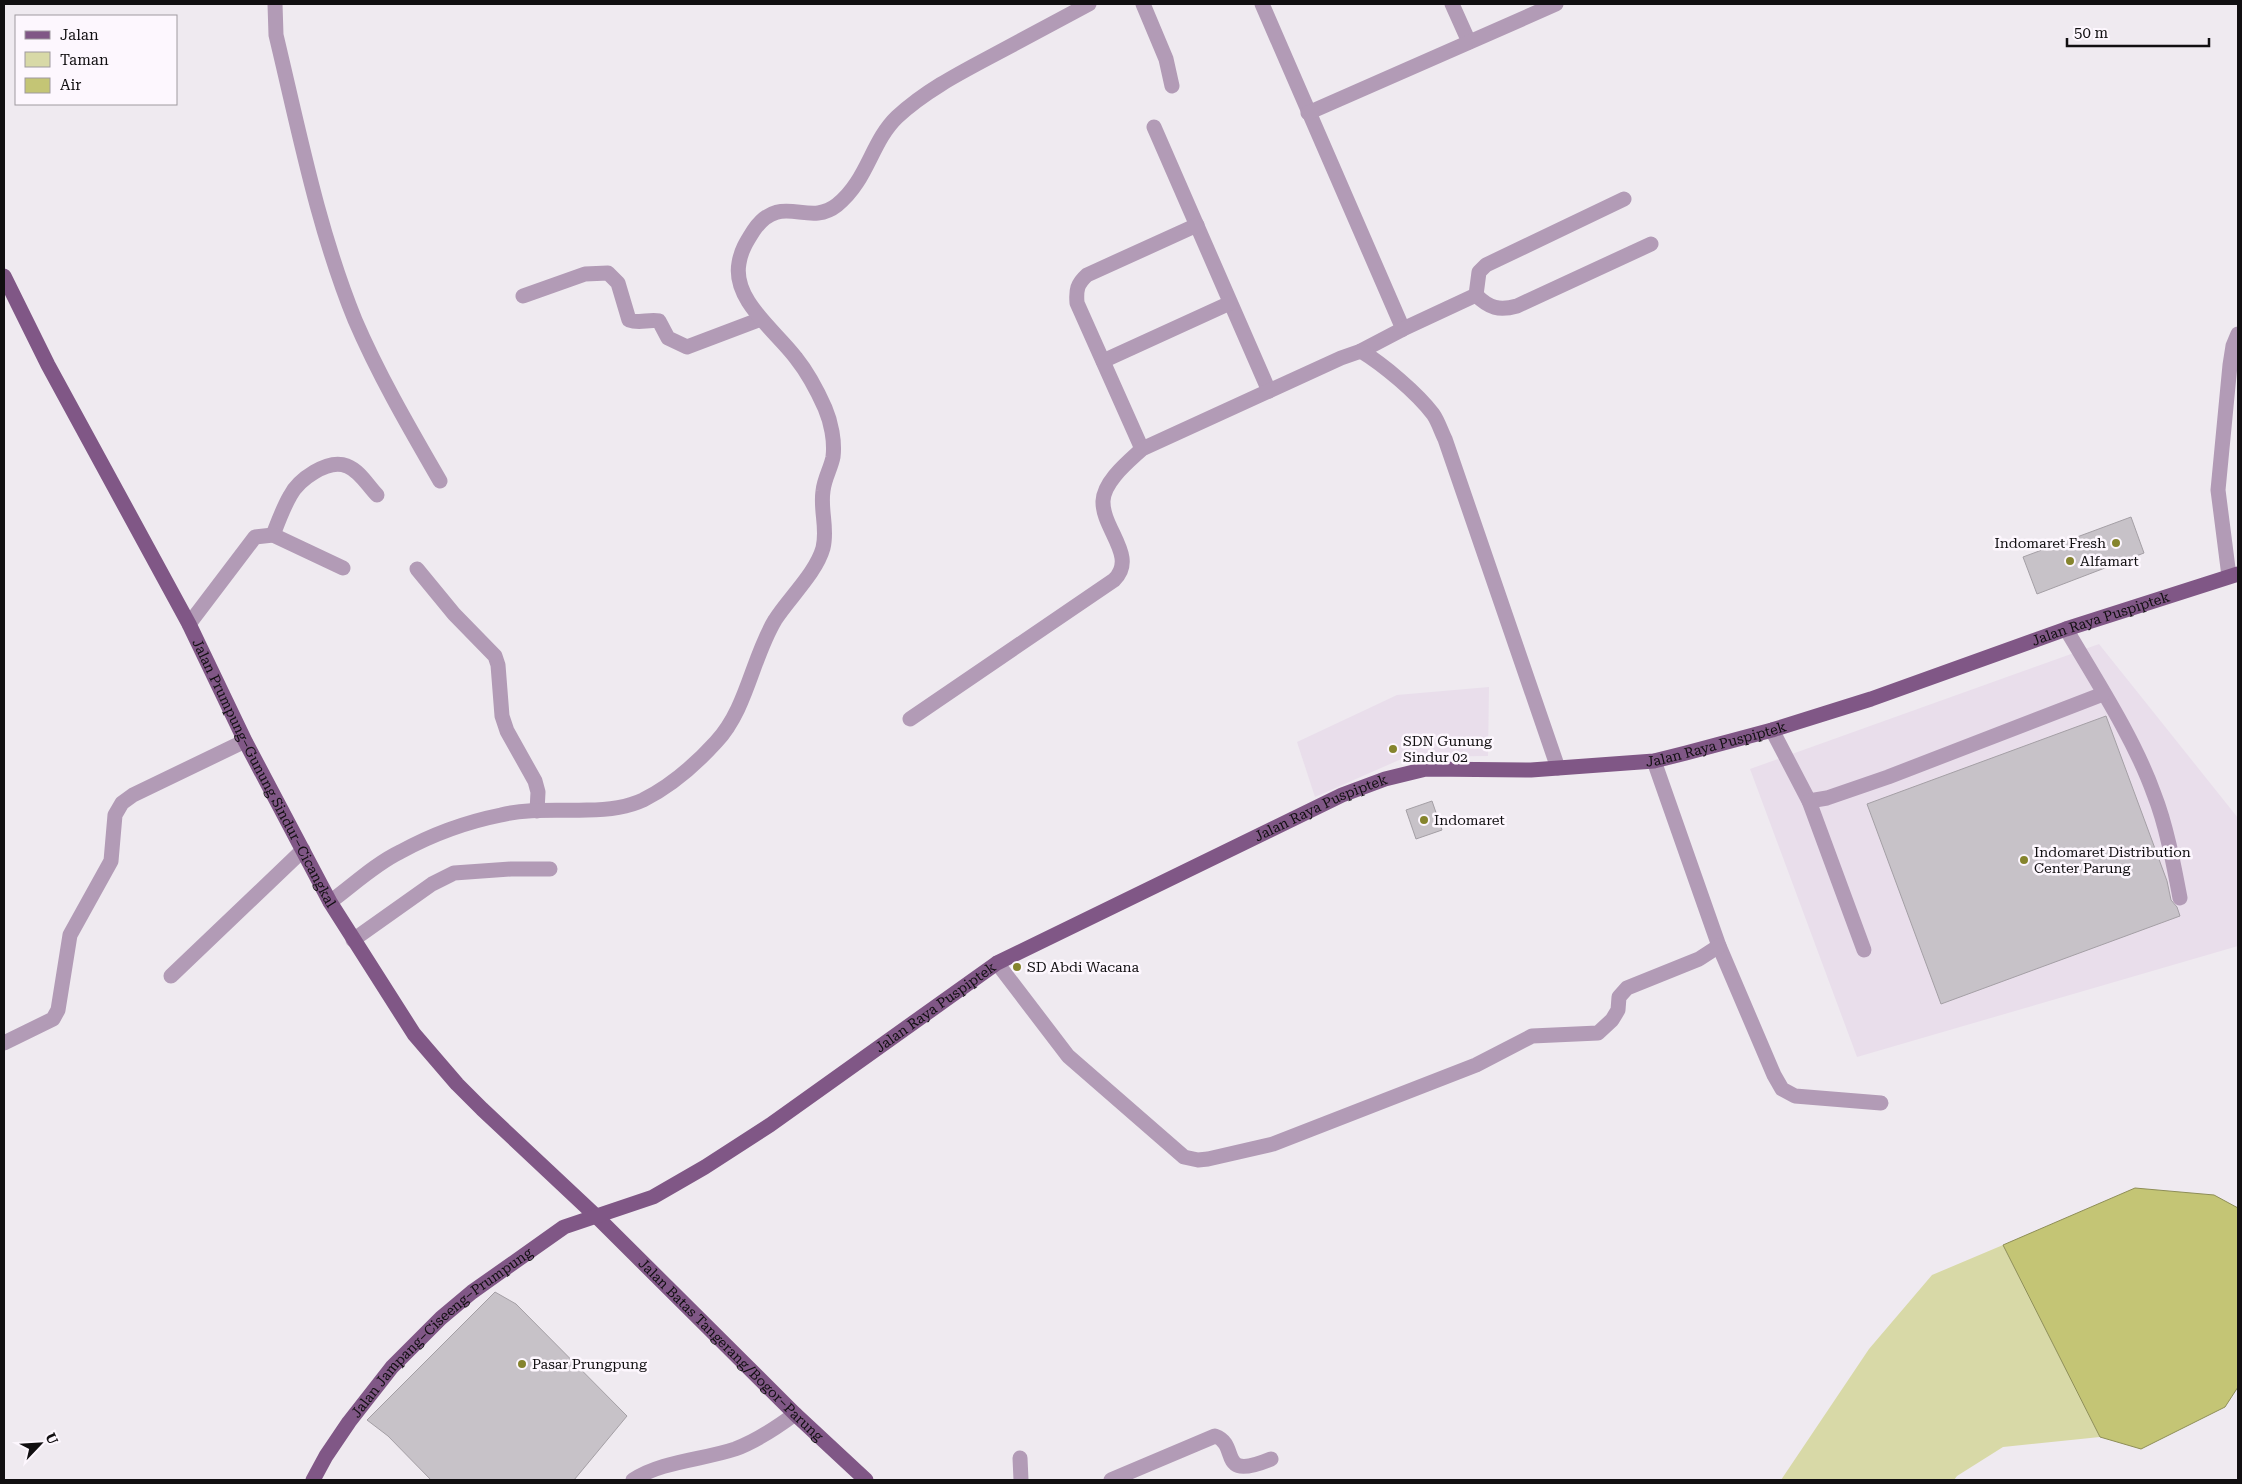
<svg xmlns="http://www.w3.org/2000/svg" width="2242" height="1484" font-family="'Roboto Serif',serif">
	<rect width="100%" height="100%" fill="#efeaf0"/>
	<g fill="#e9deeb">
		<path d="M 2099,644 L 2238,818 L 2238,946 L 1857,1057 L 1750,769 Z"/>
		<path d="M 1489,687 L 1488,756 L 1406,757 L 1315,797 L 1297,742 L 1397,695 Z"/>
	</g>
	<path fill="#d8d9a7" d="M 2003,1245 L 2100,1437 L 2003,1447 L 1957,1476 L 1954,1480 L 1781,1480 L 1869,1349 L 1932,1275 Z"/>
	<path fill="#c4c575" stroke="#8e8e57" d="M 2135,1188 L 2214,1195 L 2238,1208 L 2238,1387 L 2225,1407 L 2141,1449 L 2100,1437 L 2003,1245 Z"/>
	<g fill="#c7c2c8" stroke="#a49fa5">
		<path d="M 2131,517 L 2144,553 L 2037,594 L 2023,557 Z"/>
		<path d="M 2106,716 L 2167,881 L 2171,900 L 2177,907 L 2180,916 L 1941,1004 L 1867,804 Z"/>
		<path d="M 1432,801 L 1442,830 L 1416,839 L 1406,810 Z"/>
		<path d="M 495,1292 L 516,1304 L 627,1416 L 574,1480 L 431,1480 L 388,1436 L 367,1420 Z"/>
	</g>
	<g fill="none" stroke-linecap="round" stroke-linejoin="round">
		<g stroke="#b29bb6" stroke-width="15">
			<path d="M 275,4 L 276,35 C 299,131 318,229 355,320 C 379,376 410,429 440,481"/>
			<path d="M 1143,4 L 1166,59 L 1172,86"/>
			<path d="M 1262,4 L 1403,329"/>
			<path d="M 1452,4 L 1469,42"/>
			<path d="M 1308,113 L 1556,4"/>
			<path d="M 1154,127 L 1269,391"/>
			<path d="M 1476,295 C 1489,308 1499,311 1517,306 L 1651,244"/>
			<path d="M 523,296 L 585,274 L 608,273 L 618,283 L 629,320 C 640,324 648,319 659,321 L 668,338 L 687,347 L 761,319"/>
			<path d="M 1361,351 L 1403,329 L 1476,295 L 1479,272 L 1486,265 L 1624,199"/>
			<path d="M 1103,361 L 1230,303"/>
			<path d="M 1142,449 L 1077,303 C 1076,290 1077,284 1087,275 L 1197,225"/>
			<path d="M 273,535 C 278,522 283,508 290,496 C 298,480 328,458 347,466 C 360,471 368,486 377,495"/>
			<path d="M 417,569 L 454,614 L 495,656 L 498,665 L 502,716 L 507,731 L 535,781 L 538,792 L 537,811"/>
			<path d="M 2229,576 L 2218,490 L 2230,365 L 2233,346 L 2238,334"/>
			<path d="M 189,624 L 255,537 L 273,535 L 343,568"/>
			<path d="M 2066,629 C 2096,680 2134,738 2154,794 C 2166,824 2174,866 2180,898"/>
			<path d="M 910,719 L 1114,580 C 1138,557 1102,529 1103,501 C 1104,481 1128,462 1142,449 L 1341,358 L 1361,351 C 1384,365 1417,393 1433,414 C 1438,421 1441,431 1445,439 L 1558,768"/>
			<path d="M 1772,730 L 1809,801 L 1827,798 L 1888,777 L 2103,694"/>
			<path d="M 1654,761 L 1719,946 L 1774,1075 L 1782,1089 L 1795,1096 L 1881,1103"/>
			<path d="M 1809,801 L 1864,950"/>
			<path d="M 330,902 C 352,886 375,864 400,852 C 431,835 466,822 501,815 C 529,808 558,811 587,810 C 605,810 626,808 643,800 C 669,787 696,764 716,742 C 747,709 752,658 775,620 C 789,598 816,573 823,548 C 828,528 820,511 823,491 C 824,479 831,468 833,457 C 835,441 831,422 825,408 C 817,390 808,373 796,358 C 776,331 732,300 739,263 C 741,250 747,241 754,230 C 781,191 808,228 837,205 C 868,180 871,142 897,117 C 924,92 956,75 988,58 C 1021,40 1055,22 1089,4"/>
			<path d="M 353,940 L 432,884 L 454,873 L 511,869 L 550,869"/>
			<path d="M 997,963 L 1068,1056 L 1184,1157 L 1198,1160 L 1208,1159 L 1273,1144 L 1476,1065 L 1532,1036 L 1598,1033 L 1612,1020 L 1618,1010 L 1619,997 L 1627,988 L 1699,959 L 1719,946"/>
			<path d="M 171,976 L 303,850"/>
			<path d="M 4,1043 L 53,1019 L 58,1010 L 70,935 L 111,861 L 115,815 L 122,803 L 133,795 L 245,741"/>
			<path d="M 1020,1458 L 1021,1480"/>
			<path d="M 633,1480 C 662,1461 702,1460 735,1449 C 757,1441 776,1428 795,1414"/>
			<path d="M 1111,1480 L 1215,1436 C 1241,1445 1215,1482 1271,1459"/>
		</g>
		<g stroke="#805786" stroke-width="15">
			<path id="s1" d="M 4,276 L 48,365 L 189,624 L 245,741 L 330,902 L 414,1034 L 457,1084 L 482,1109 L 597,1217 L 795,1414 L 866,1480"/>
			<path id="s2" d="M 313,1480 L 326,1456 L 349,1422 L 392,1367 L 441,1318 L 472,1292 L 564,1227 L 653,1197 L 705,1167 L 770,1125 L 997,963 L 1342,795 L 1385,779 L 1426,769 L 1531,770 L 1654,761 L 1686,753 L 1772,730 L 1871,699 L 2066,629 L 2238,574"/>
		</g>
	</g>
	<g fill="#85842d" stroke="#fdf7fe" stroke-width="2">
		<circle cx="2116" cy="543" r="5"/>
		<circle cx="2070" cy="561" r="5"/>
		<circle cx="1393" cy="749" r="5"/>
		<circle cx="1424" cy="820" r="5"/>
		<circle cx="2024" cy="860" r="5"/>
		<circle cx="1017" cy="967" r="5"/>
		<circle cx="522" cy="1364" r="5"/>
	</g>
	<g text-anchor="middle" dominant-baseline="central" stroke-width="5" stroke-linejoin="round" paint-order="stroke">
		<g font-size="14" fill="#110f11" stroke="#fdf7fe" text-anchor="start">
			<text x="2106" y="543" text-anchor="end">Indomaret Fresh</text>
			<text x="2080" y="561">Alfamart</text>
			<text x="1403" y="741">SDN Gunung<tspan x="1403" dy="16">Sindur 02</tspan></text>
			<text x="1434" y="820">Indomaret</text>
			<text x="2034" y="852">Indomaret Distribution<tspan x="2034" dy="16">Center Parung</tspan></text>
			<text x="1027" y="967">SD Abdi Wacana</text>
			<text x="532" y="1364">Pasar Prungpung</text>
		</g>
		<g font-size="14" fill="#110f11" stroke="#fdf7fe">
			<text stroke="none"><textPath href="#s2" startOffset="2040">Jalan Raya Puspiptek</textPath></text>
			<text stroke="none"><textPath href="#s2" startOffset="1635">Jalan Raya Puspiptek</textPath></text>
			<text stroke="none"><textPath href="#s1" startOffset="561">Jalan Prumpung–Gunung Sindur–Cicangkal</textPath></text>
			<text stroke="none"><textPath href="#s2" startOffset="1230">Jalan Raya Puspiptek</textPath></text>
			<text stroke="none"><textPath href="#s2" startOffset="795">Jalan Raya Puspiptek</textPath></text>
			<text stroke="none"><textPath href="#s2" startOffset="198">Jalan Jampang–Ciseeng–Prumpung</textPath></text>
			<text stroke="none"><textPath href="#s1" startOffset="1310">Jalan Batas Tangerang/Bogor–Parung</textPath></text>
		</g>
	</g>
	<rect width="2242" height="1484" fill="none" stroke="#110f11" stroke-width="10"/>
	<rect x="15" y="15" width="162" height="90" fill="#fdf7fe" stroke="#9f9a9f"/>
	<rect x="25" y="31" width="25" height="8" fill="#805786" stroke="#9f9a9f"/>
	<text x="60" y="40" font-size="15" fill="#110f11">Jalan</text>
	<rect x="25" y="52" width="25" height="15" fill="#d8d9a7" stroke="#9f9a9f"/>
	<text x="60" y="65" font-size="15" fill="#110f11">Taman</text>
	<rect x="25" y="78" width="25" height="15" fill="#c4c575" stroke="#9f9a9f"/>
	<text x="60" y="90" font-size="15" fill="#110f11">Air</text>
	<g transform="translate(40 1444) rotate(65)" stroke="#fdf7fe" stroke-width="4" paint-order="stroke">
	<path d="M0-4L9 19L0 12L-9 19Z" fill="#110f11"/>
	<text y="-8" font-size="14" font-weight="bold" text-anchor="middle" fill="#110f11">U</text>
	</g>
	<path d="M2067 38v8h142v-8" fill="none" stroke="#110f11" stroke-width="2.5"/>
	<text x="2074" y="38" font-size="15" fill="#110f11" stroke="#fdf7fe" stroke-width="4" paint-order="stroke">50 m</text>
</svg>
